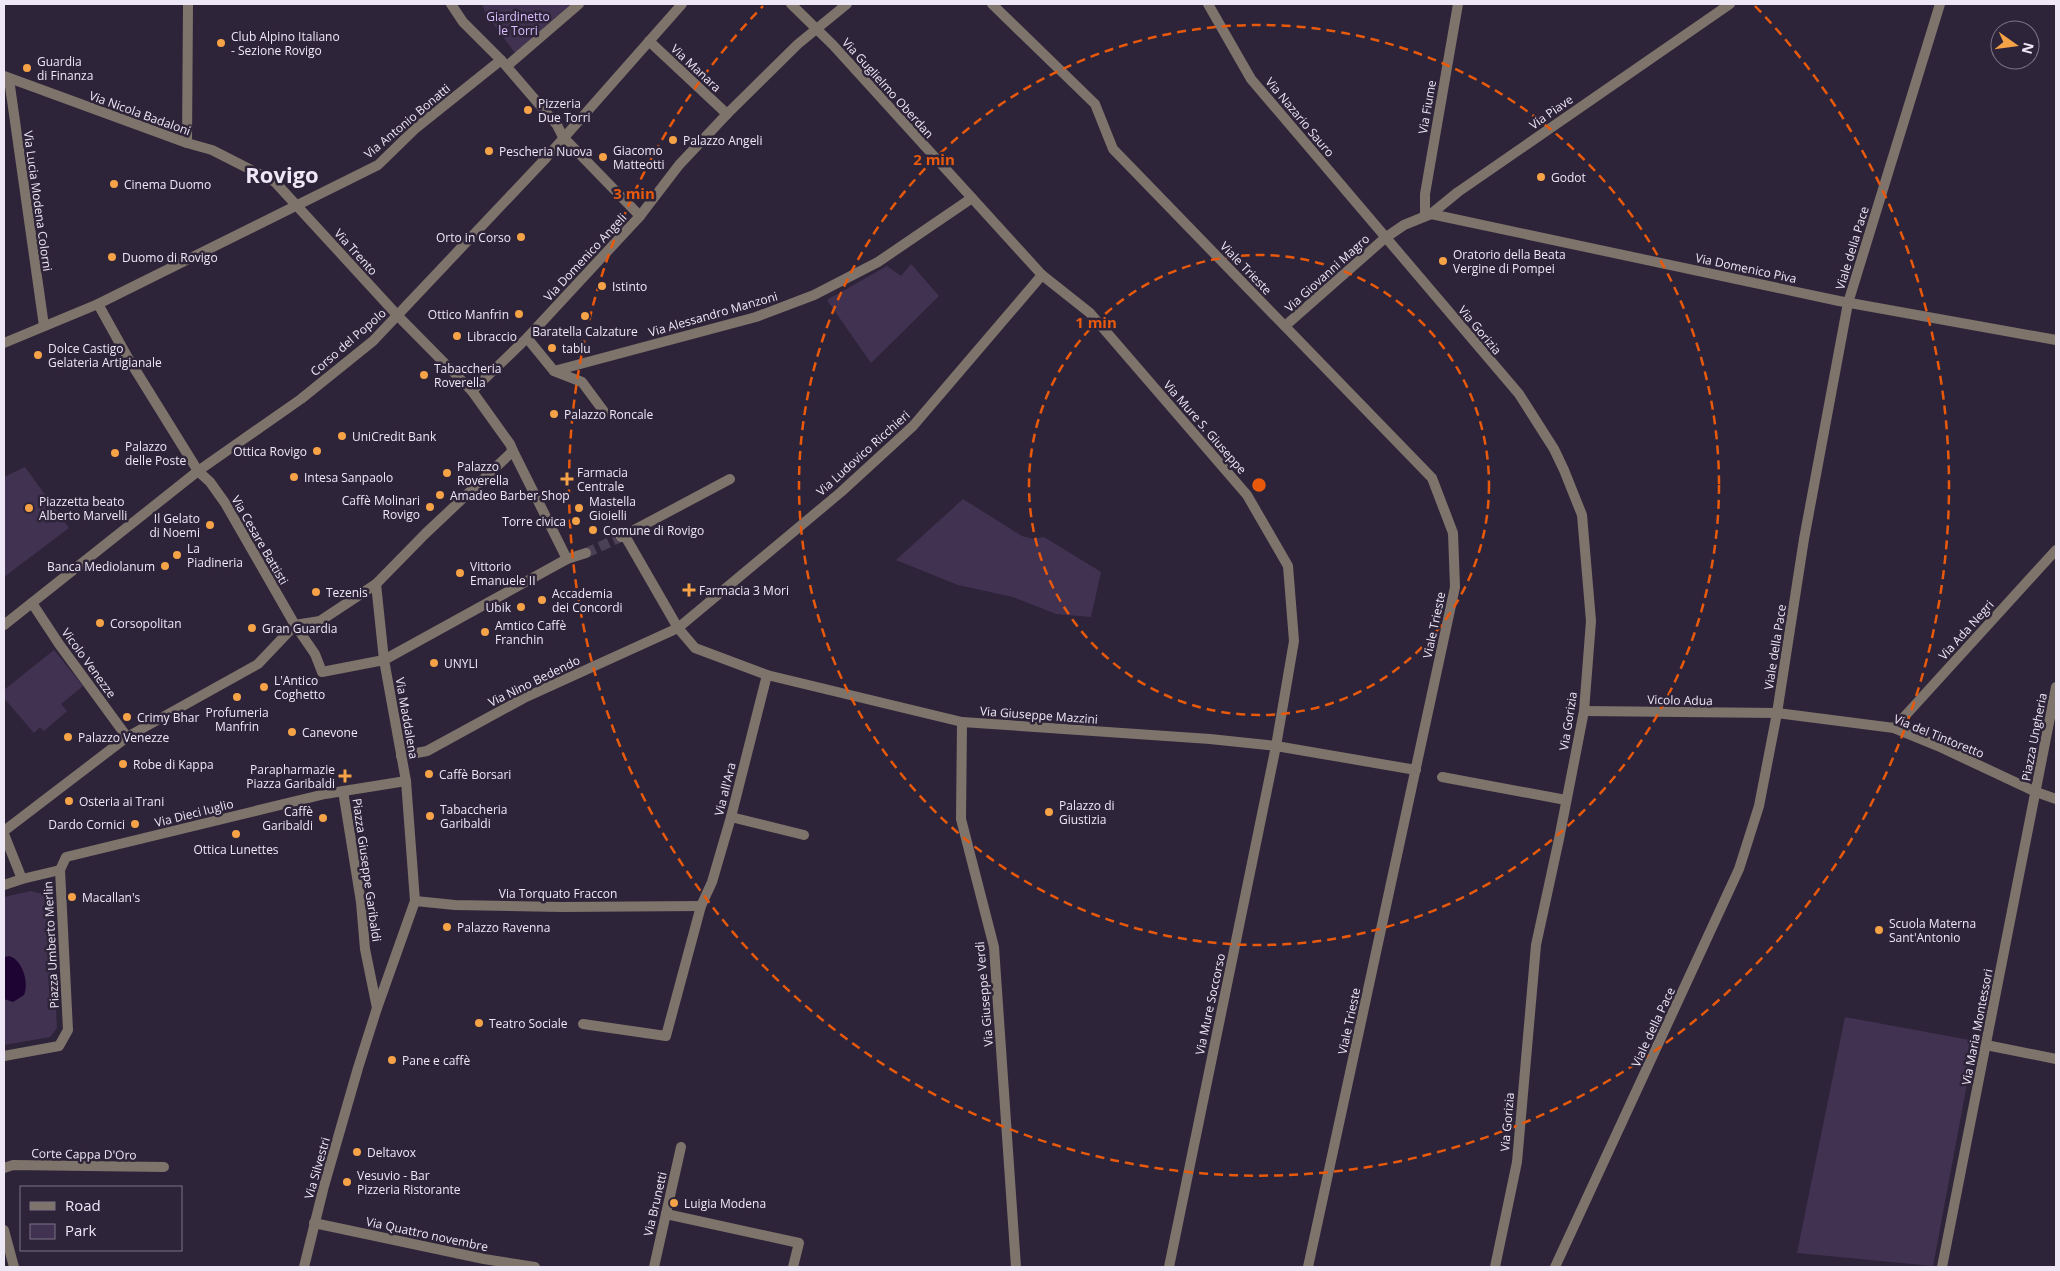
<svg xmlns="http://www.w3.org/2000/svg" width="2060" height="1271" font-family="'Open Sans',sans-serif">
	<rect width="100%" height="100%" fill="#2e2439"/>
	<g fill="#413252">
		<path d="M 482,4 L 571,4 L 515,53 L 486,14 Z"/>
		<path d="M 911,264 L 939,296 L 871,363 L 827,300 L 887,266 L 901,276 Z"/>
		<path d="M 25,467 L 69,528 L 4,577 L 4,477 Z"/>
		<path d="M 963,499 L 1022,536 L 1033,539 L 1044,537 L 1101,572 L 1091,617 L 1056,614 L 1013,597 L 958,585 L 896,560 Z"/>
		<path d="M 54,650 L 83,686 L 61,704 L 67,711 L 44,731 L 40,727 L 34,733 L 4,698 L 4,690 Z"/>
		<path d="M 31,891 L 46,895 L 50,903 L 57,1028 L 50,1037 L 4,1045 L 4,897 Z"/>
		<path d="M 1845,1017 L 1975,1041 L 1933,1266 L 1797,1253 Z"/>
	</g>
	<path fill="#1e0432" d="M 9,956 C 23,960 29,983 24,995 L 13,1002 L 4,999 L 4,957 Z"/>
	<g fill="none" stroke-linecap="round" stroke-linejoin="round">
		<path stroke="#4b4155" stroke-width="10" stroke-dasharray="10 5" stroke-linecap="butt" d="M 586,553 L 621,537"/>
		<g stroke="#7e746b" stroke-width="10">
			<path d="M 649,41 L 727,114"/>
			<path d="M 501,60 L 557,125 L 563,137 L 640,216"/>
			<path d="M 507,66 L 579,4"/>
			<path d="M 621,537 L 730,479"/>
			<path d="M 567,559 L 586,553"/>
			<path d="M 295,625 L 315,654 L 322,672 L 384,660 L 567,559 L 513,451"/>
			<path d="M 401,756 L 427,751 L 524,698 L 678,628 L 625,536"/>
			<path d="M 4,885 L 22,879"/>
		</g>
		<g stroke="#7e746b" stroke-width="10">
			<path d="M 791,4 L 833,45 L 1042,275 L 1090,313 L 1247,495 L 1288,566 L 1294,641 L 1276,746 L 1169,1267"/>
			<path d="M 992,4 L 1095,104 L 1113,149 L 1432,478 L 1453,533 L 1455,587 L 1308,1267"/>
			<path d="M 1208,4 L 1251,79 L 1519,394 L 1554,449 L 1564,470 L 1582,515 L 1591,621 L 1584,711 L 1559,839 L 1536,945 L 1517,1162 L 1495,1267"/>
			<path d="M 4,76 L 187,143 L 212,150 L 275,182 L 398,316 L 472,391 L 510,444 L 513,451 L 425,534 L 376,584 L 320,621 L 295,625"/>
			<path d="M 9,79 L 44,326"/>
			<path d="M 187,143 L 188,4"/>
			<path d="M 1431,214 L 1839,301 L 2056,340"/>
			<path d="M 1425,215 L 1425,194 L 1458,4"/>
			<path d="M 1042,275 L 913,426 L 841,492 L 678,628 L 695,648 L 767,675 L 962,722 L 1210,739 L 1276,746 L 1416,770"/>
			<path d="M 98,304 L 128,358 L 198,471 L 210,482 L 225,503 L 295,625"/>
			<path d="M 1285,326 L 1385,238 L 1404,225 L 1431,214 L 1458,192 L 1730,4"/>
			<path d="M 527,338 L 554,371 L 582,382 L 605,413"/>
			<path d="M 4,343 L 98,304 L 378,165 L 416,128 L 501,60 L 463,22 L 451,4"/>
			<path d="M 554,371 L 756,317 L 814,295 L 878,262 L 972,198"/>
			<path d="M 472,391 L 527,338 L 640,216 L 679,165 L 727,114 L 798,44 L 847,4"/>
			<path d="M 32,603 L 59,644 L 127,737"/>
			<path d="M 4,625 L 198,471 L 301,399 L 373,341 L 546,158 L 682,4"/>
			<path d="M 1584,711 L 1777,713 L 1894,728 L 1938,746 L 2036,792 L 2056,799"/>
			<path d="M 962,722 L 961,819 L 994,947 L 1016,1267"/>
			<path d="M 1894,728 L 2056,550"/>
			<path d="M 1442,777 L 1566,800"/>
			<path d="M 343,791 L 361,902 L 365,949 L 377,1008"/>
			<path d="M 731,817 L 804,835"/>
			<path d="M 4,831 L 127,737 L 258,664 L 295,625"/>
			<path d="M 4,834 L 22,879 L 60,870"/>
			<path d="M 415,901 L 455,905 L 561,907 L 701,906"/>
			<path d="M 583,1024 L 666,1036 L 701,906 L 712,882 L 731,817 L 767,675"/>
			<path d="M 1986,1045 L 2056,1059"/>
			<path d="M 4,1056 L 59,1046 L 68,1030 L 60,870 L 66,857 L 325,794 L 406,781"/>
			<path d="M 4,1168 L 13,1165 L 164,1167"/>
			<path d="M 666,1214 L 799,1243 L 793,1267"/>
			<path d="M 314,1223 L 484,1259 L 535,1267"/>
			<path d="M 4,1230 L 14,1267"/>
			<path d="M 304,1267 L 324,1186 L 358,1068 L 377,1008 L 415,901 L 406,781 L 384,660 L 376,584"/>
			<path d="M 654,1267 L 681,1147"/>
			<path d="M 1942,1267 L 2056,687"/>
		</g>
		<path stroke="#7e746b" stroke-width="10" d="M 1555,1267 L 1739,869 L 1759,806 L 1777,713 L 1804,539 L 1848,303 L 1940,4"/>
	</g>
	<g fill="none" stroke="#e8590c" stroke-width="2.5" stroke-dasharray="9 6">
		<circle cx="1259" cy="485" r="230"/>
		<circle cx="1259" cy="485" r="460"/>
		<path d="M1755 6A690 690 0 1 1 763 6"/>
	</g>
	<g fill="#f6a246" stroke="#2e2439" stroke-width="2">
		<circle cx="221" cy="43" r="5"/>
		<circle cx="27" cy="68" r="5"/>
		<circle cx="528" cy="110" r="5"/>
		<circle cx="673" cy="140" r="5"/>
		<circle cx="489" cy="151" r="5"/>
		<circle cx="603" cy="157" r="5"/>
		<circle cx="1541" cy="177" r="5"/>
		<circle cx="114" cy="184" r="5"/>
		<circle cx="521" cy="237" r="5"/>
		<circle cx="112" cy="257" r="5"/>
		<circle cx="1443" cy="261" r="5"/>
		<circle cx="602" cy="286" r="5"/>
		<circle cx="519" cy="314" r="5"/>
		<circle cx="585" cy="316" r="5"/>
		<circle cx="457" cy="336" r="5"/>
		<circle cx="552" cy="348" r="5"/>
		<circle cx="38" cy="355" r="5"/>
		<circle cx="424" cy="375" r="5"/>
		<circle cx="554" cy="414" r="5"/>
		<circle cx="342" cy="436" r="5"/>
		<circle cx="317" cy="451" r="5"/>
		<circle cx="115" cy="453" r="5"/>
		<circle cx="447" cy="473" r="5"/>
		<circle cx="294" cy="477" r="5"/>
		<path d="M564.5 471.5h5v5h5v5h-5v5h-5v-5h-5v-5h5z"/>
		<circle cx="440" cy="495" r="5"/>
		<circle cx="430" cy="507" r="5"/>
		<circle cx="29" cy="508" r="5"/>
		<circle cx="579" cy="508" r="5"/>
		<circle cx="576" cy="521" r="5"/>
		<circle cx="210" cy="525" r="5"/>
		<circle cx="593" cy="530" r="5"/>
		<circle cx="177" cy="555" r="5"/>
		<circle cx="165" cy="566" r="5"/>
		<circle cx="460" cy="573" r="5"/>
		<path d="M686.5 582.5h5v5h5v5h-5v5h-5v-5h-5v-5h5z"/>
		<circle cx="316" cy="592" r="5"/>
		<circle cx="542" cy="600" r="5"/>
		<circle cx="521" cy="607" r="5"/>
		<circle cx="100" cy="623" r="5"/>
		<circle cx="252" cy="628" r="5"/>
		<circle cx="485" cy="632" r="5"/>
		<circle cx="434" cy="663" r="5"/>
		<circle cx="264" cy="687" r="5"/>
		<circle cx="237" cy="697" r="5"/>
		<circle cx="127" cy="717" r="5"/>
		<circle cx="292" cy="732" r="5"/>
		<circle cx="68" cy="737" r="5"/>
		<circle cx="123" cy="764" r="5"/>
		<circle cx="429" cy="774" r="5"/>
		<path d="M342.5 768.5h5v5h5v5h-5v5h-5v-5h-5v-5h5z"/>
		<circle cx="69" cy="801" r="5"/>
		<circle cx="1049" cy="812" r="5"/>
		<circle cx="430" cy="816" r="5"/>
		<circle cx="323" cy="818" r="5"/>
		<circle cx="135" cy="824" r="5"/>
		<circle cx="236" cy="834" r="5"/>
		<circle cx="72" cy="897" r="5"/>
		<circle cx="447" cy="927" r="5"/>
		<circle cx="1879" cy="930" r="5"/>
		<circle cx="479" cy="1023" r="5"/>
		<circle cx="392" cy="1060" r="5"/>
		<circle cx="357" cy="1152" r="5"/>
		<circle cx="347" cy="1182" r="5"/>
		<circle cx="674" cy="1203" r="5"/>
	</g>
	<g text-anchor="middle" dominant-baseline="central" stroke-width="5" stroke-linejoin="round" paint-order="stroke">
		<g font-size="12" fill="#dabdfe" stroke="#2e2439">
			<text x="518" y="16">Giardinetto<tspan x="518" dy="14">le Torri</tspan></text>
		</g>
		<g font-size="12" fill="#ede7f6" stroke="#2e2439" text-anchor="start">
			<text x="231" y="36">Club Alpino Italiano<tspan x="231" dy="14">- Sezione Rovigo</tspan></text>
			<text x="37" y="61">Guardia<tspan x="37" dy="14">di Finanza</tspan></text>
			<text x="538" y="103">Pizzeria<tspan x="538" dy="14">Due Torri</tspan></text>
			<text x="683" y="140">Palazzo Angeli</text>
			<text x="613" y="150">Giacomo<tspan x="613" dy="14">Matteotti</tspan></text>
			<text x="499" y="151">Pescheria Nuova</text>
			<text x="1551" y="177">Godot</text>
			<text x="124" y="184">Cinema Duomo</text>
			<text x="511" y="237" text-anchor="end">Orto in Corso</text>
			<text x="1453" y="254">Oratorio della Beata<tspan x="1453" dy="14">Vergine di Pompei</tspan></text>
			<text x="122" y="257">Duomo di Rovigo</text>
			<text x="612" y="286">Istinto</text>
			<text x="509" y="314" text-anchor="end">Ottico Manfrin</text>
			<text x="585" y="331" text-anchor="middle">Baratella Calzature</text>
			<text x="467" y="336">Libraccio</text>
			<text x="48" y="348">Dolce Castigo<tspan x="48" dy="14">Gelateria Artigianale</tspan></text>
			<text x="562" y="348">tablu</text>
			<text x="434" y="368">Tabaccheria<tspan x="434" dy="14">Roverella</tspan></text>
			<text x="564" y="414">Palazzo Roncale</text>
			<text x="352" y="436">UniCredit Bank</text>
			<text x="125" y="446">Palazzo<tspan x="125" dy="14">delle Poste</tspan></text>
			<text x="307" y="451" text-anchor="end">Ottica Rovigo</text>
			<text x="457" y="466">Palazzo<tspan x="457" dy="14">Roverella</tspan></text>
			<text x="577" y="472">Farmacia<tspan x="577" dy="14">Centrale</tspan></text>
			<text x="304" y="477">Intesa Sanpaolo</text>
			<text x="450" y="495">Amadeo Barber Shop</text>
			<text x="420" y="500" text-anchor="end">Caffè Molinari<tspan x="420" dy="14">Rovigo</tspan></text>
			<text x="39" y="501">Piazzetta beato<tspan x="39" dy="14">Alberto Marvelli</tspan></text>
			<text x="589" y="501">Mastella<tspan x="589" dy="14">Gioielli</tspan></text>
			<text x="200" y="518" text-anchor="end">Il Gelato<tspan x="200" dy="14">di Noemi</tspan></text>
			<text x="566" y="521" text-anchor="end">Torre civica</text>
			<text x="603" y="530">Comune di Rovigo</text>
			<text x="187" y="548">La<tspan x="187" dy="14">Piadineria</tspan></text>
			<text x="155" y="566" text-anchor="end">Banca Mediolanum</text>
			<text x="470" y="566">Vittorio<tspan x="470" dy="14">Emanuele II</tspan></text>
			<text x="699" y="590">Farmacia 3 Mori</text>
			<text x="326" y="592">Tezenis</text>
			<text x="552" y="593">Accademia<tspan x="552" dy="14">dei Concordi</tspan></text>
			<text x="511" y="607" text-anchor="end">Ubik</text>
			<text x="110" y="623">Corsopolitan</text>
			<text x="495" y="625">Amtico Caffè<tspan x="495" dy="14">Franchin</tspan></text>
			<text x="262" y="628">Gran Guardia</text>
			<text x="444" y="663">UNYLI</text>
			<text x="274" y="680">L'Antico<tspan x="274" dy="14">Coghetto</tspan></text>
			<text x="237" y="712" text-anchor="middle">Profumeria<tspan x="237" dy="14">Manfrin</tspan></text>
			<text x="137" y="717">Crimy Bhar</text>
			<text x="302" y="732">Canevone</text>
			<text x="78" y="737">Palazzo Venezze</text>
			<text x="133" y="764">Robe di Kappa</text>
			<text x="335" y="769" text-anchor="end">Parapharmazie<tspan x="335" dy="14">Piazza Garibaldi</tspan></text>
			<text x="439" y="774">Caffè Borsari</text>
			<text x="79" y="801">Osteria ai Trani</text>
			<text x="1059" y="805">Palazzo di<tspan x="1059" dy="14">Giustizia</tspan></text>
			<text x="440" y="809">Tabaccheria<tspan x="440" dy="14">Garibaldi</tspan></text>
			<text x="313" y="811" text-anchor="end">Caffè<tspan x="313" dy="14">Garibaldi</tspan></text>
			<text x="125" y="824" text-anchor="end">Dardo Cornici</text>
			<text x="236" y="849" text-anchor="middle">Ottica Lunettes</text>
			<text x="82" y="897">Macallan's</text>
			<text x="1889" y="923">Scuola Materna<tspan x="1889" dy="14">Sant'Antonio</tspan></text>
			<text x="457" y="927">Palazzo Ravenna</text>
			<text x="489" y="1023">Teatro Sociale</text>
			<text x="402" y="1060">Pane e caffè</text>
			<text x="367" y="1152">Deltavox</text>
			<text x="357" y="1175">Vesuvio - Bar<tspan x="357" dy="14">Pizzeria Ristorante</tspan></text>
			<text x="684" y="1203">Luigia Modena</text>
		</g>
		<g font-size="12" fill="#ede7f6" stroke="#2e2439">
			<text transform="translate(696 68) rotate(43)">Via Manara</text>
			<text transform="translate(888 88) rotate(48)">Via Guglielmo Oberdan</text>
			<text transform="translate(1427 107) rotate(-80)">Via Fiume</text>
			<text transform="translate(1551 112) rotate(-35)">Via Piave</text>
			<text transform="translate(140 113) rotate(20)">Via Nicola Badaloni</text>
			<text transform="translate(1300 117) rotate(50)">Via Nazario Sauro</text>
			<text transform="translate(407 121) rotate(-40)">Via Antonio Bonatti</text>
			<text transform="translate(38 201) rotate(82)">Via Lucia Modena Colorni</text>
			<text transform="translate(1852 248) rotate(-73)">Viale della Pace</text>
			<text transform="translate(356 252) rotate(48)">Via Trento</text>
			<text transform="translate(585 257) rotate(-47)">Via Domenico Angeli</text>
			<text transform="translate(1246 268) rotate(46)">Viale Trieste</text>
			<text transform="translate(1746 268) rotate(12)">Via Domenico Piva</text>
			<text transform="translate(1327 273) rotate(-42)">Via Giovanni Magro</text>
			<text transform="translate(713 314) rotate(-16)">Via Alessandro Manzoni</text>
			<text transform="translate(1480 330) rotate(50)">Via Gorizia</text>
			<text transform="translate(348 342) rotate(-41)">Corso del Popolo</text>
			<text transform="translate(1205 427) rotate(49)">Via Mure S. Giuseppe</text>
			<text transform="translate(863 453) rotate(-42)">Via Ludovico Ricchieri</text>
			<text transform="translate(260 540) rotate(60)">Via Cesare Battisti</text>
			<text transform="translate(1434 625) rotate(-78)">Viale Trieste</text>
			<text transform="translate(1966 630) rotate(-48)">Via Ada Negri</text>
			<text transform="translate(1775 647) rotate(-81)">Viale della Pace</text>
			<text transform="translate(89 663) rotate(54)">Vicolo Venezze</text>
			<text transform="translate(534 681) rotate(-26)">Via Nino Bedendo</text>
			<text transform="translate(1680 700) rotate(1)">Vicolo Adua</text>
			<text transform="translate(1039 715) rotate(4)">Via Giuseppe Mazzini</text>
			<text transform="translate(407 718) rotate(80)">Via Maddalena</text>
			<text transform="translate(1568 721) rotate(-81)">Via Gorizia</text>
			<text transform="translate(1939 736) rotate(22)">Via del Tintoretto</text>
			<text transform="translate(2034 737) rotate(-79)">Piazza Ungheria</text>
			<text transform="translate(725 789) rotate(-76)">Via all'Ara</text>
			<text transform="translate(194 813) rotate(-14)">Via Dieci luglio</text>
			<text transform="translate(367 870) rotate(82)">Piazza Giuseppe Garibaldi</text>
			<text x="558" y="893">Via Torquato Fraccon</text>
			<text transform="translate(51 945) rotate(-93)">Piazza Umberto Merlin</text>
			<text transform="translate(984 994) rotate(-95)">Via Giuseppe Verdi</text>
			<text transform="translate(1210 1004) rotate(-78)">Via Mure Soccorso</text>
			<text transform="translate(1349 1021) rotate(-78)">Viale Trieste</text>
			<text transform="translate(1653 1027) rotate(-65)">Viale della Pace</text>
			<text transform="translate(1977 1027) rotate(-79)">Via Maria Montessori</text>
			<text transform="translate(1507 1122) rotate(-85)">Via Gorizia</text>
			<text transform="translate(84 1154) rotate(1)">Corte Cappa D'Oro</text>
			<text transform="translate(317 1168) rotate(-74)">Via Silvestri</text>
			<text transform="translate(655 1204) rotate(-77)">Via Brunetti</text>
			<text transform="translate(427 1234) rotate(12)">Via Quattro novembre</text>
		</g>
		<g font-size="22" font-weight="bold" fill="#ede7f6" stroke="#2e2439">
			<text x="282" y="174">Rovigo</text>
		</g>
	</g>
	<circle cx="1259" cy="485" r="8" fill="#e8590c" stroke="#2e2439" stroke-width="2.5"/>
	<g font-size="15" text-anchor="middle" font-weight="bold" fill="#e8590c" stroke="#2e2439" stroke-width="5" stroke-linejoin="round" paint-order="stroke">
		<text x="934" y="165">2 min</text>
		<text x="634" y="199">3 min</text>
		<text x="1096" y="328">1 min</text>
	</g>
	<rect width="2060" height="1271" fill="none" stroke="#ede7f6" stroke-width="10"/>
	<rect x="20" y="1186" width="162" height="65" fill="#2e2439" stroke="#7a7285"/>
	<rect x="30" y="1202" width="25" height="8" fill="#7e746b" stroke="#7a7285"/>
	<text x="65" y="1211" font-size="15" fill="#ede7f6">Road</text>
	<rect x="30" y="1224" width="25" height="15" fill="#413252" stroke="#7a7285"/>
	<text x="65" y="1236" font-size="15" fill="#ede7f6">Park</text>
	<g transform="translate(2015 45) rotate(104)"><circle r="24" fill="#2e2439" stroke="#7a7285"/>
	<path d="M0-4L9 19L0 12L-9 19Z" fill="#f6a246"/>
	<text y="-8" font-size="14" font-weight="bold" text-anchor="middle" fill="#ede7f6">N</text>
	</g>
</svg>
